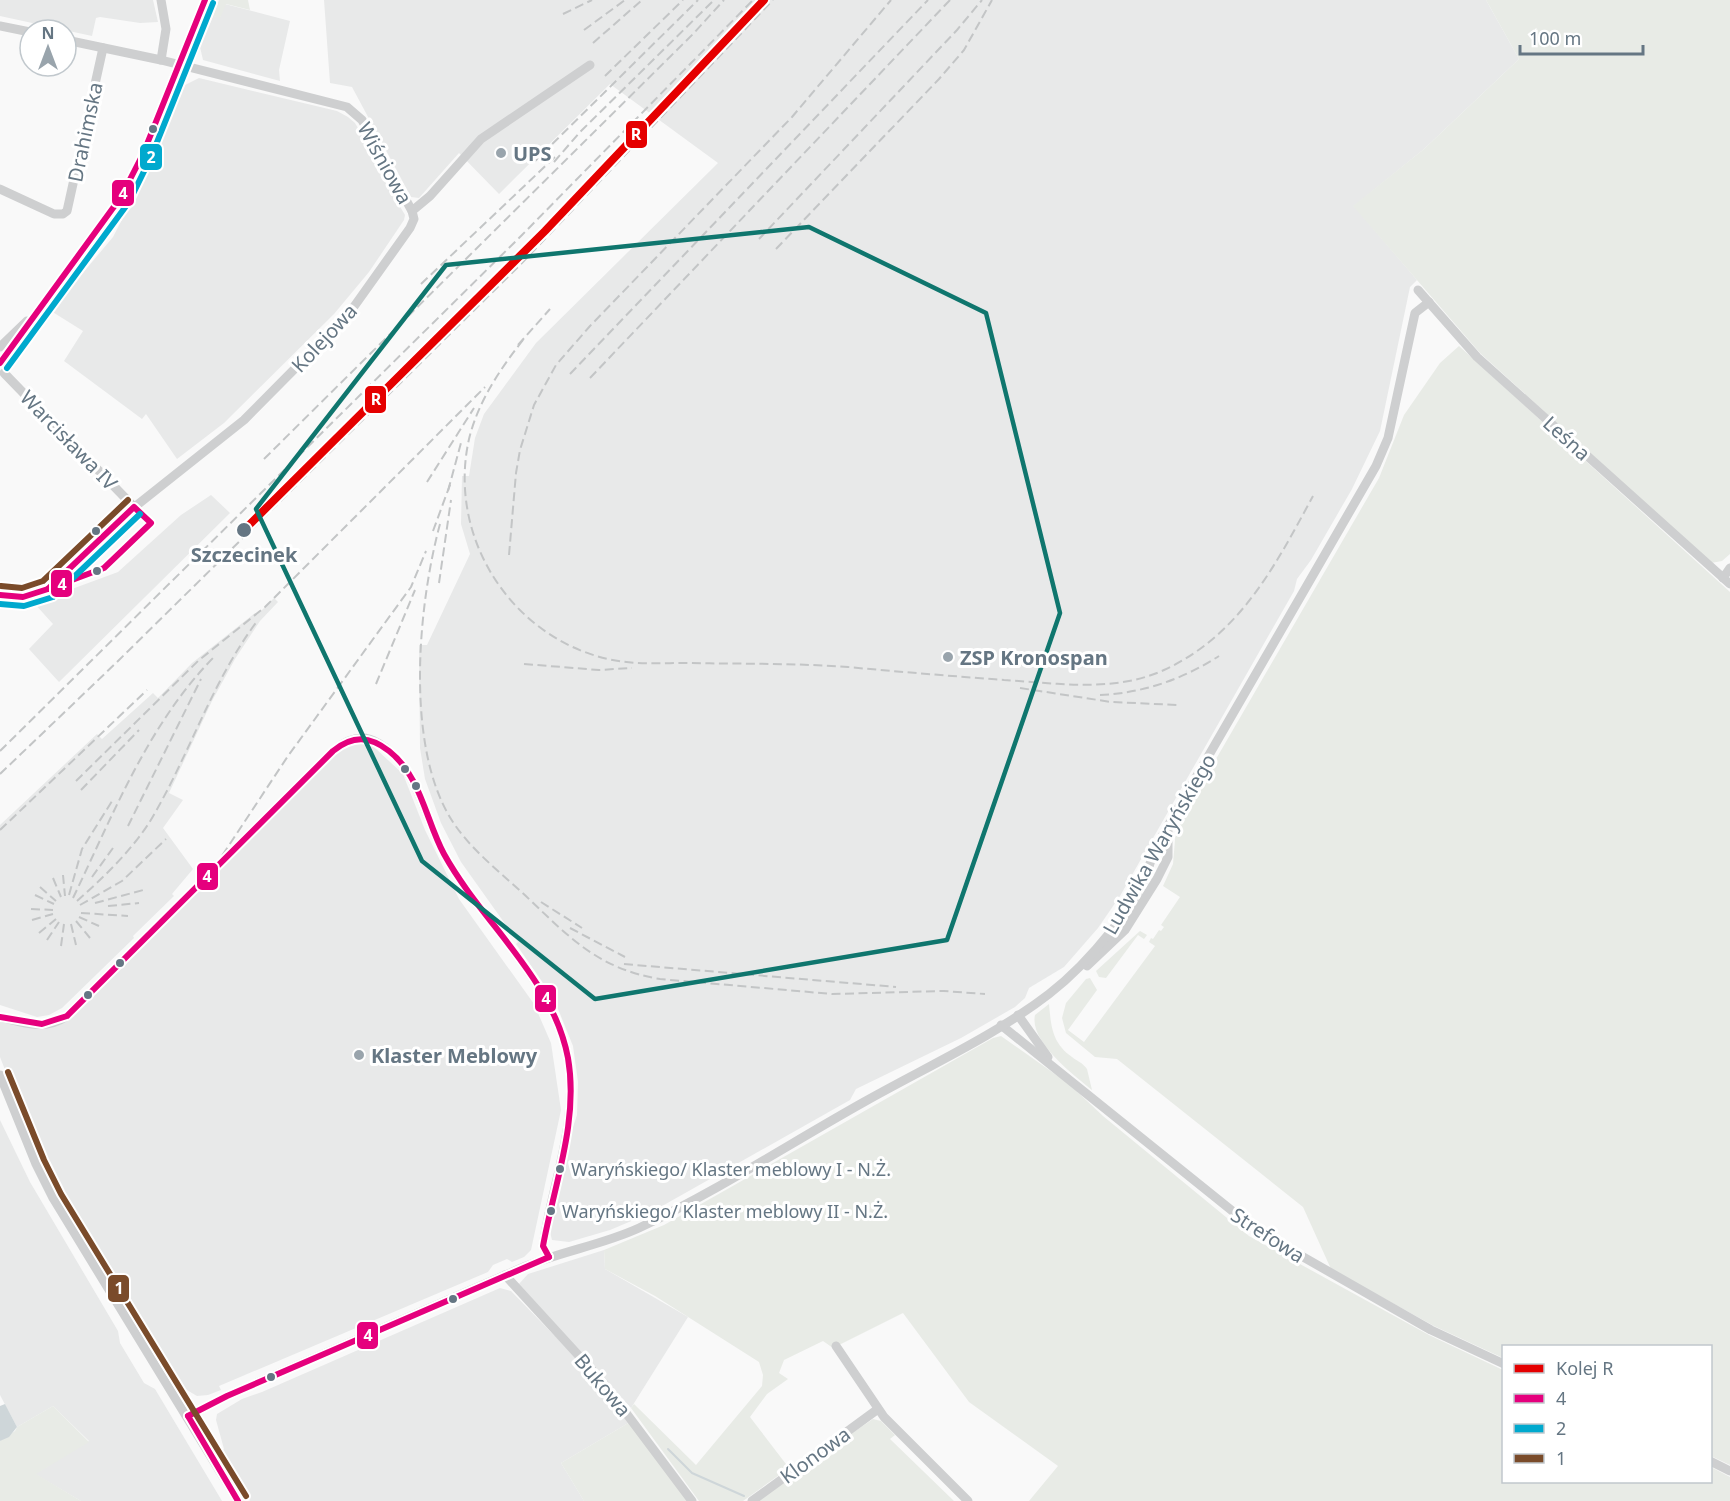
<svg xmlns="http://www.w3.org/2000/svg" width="1730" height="1501" font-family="'Noto Sans',sans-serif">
	<rect width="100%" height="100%" fill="#f9f9f9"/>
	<g fill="#e8e9e9">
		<path d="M 0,0 L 153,0 L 158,22 L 140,23 L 100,17 L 96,18 L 92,36 L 0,16 Z"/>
		<path d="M 324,0 L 1486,0 L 1519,59 L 1424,149 L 1354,206 L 1417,280 L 1410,287 L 1380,431 L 1352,489 L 1311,560 L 1297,579 L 1294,591 L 1120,896 L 1098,928 L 1064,967 L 1029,988 L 1025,998 L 1015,1007 L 961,1038 L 856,1089 L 850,1100 L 648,1214 L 610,1230 L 569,1242 L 552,1240 L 550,1232 L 571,1133 L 577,1115 L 578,1082 L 573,1046 L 554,999 L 516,944 L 518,942 L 461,862 L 441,823 L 425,779 L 420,748 L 419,645 L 427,645 L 470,554 L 461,524 L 462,476 L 469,476 L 475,438 L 484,414 L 536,343 L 718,163 L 610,84 L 499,194 L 459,153 L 419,198 L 411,197 L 352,87 L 330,83 Z"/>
		<path d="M 225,4 L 290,21 L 279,70 L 280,81 L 203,60 L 200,47 L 213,16 L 220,17 Z"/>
		<path d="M 199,78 L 337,111 L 348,117 L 355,123 L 374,155 L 382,176 L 405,215 L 404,220 L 369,272 L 334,314 L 224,423 L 177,459 L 146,414 L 142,419 L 64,361 L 83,331 L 51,311 L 113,237 L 144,177 L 185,85 Z"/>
		<path d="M 211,495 L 230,513 L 59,682 L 29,649 L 53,624 L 34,603 L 118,572 L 181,515 Z"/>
		<path d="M 274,598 L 278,602 L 260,621 L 235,659 L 212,701 L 169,793 L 183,800 L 163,828 L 193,869 L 172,894 L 174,896 L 133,936 L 134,938 L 62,1008 L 49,1015 L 37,1017 L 0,1005 L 0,825 L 97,734 L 102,739 L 153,693 L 158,698 L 192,663 L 255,613 L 257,615 Z"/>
		<path d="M 357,742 L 367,742 L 375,748 L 403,774 L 425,830 L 459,899 L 534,1004 L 551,1043 L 561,1110 L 531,1250 L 524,1257 L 512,1262 L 507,1259 L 493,1265 L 488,1272 L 219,1386 L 221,1390 L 208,1395 L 197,1396 L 180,1386 L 41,1162 L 0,1057 L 0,1021 L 41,1029 L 62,1024 L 262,824 L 342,748 Z"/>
		<path d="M 0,1120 L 30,1182 L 118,1331 L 120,1343 L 144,1383 L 155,1389 L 222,1501 L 81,1501 L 35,1474 L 89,1441 L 53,1406 L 17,1427 L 0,1395 Z"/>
		<path d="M 604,1250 L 605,1269 L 688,1317 L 631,1408 L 519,1284 L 528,1274 Z"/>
		<path d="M 500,1288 L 511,1291 L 584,1366 L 630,1422 L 561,1463 L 584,1501 L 250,1501 L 220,1452 L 224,1449 L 216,1420 L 217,1414 L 242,1399 L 262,1392 Z"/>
	</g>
	<g fill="#e8ebe6">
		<path d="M 219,0 L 248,0 L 250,10 L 226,4 L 220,18 L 213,16 Z"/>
		<path d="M 1486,0 L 1730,0 L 1730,554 L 1722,561 L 1711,563 L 1480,353 L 1353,206 L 1424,149 L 1519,59 Z"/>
		<path d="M 1459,346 L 1730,592 L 1730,1465 L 1711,1456 L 1710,1346 L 1504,1346 L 1503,1358 L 1434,1326 L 1331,1269 L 1303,1207 L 1117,1059 L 1095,1057 L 1066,1033 L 1062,1018 L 1066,1003 L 1086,979 L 1090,978 L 1097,990 L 1068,1030 L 1084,1042 L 1155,946 L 1149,942 L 1151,938 L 1153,939 L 1159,930 L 1161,931 L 1164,927 L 1161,925 L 1180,897 L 1163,886 L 1173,864 L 1176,828 L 1379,478 L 1404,415 L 1440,363 Z"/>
		<path d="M 1140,931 L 1147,935 L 1144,939 L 1138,935 L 1106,978 L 1099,977 L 1096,971 Z"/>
		<path d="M 1049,1004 C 1051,1026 1052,1043 1072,1057 C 1077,1061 1083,1063 1087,1069 L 1092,1090 C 1074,1075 1029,1041 1035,1015 Z"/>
		<path d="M 1001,1036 L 1069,1084 L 1103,1116 L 1249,1236 L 1429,1335 L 1503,1370 L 1504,1482 L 1710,1482 L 1711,1467 L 1730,1477 L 1730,1501 L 1029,1501 L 1058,1466 L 969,1402 L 903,1313 L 833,1348 L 823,1341 L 784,1360 L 779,1373 L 788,1379 L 767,1394 L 750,1417 L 789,1468 L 743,1501 L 699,1501 L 631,1408 L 634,1404 L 696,1465 L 762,1386 L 763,1375 L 759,1362 L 655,1296 L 605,1269 L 604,1250 L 664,1225 L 993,1038 Z"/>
		<path d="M 53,1406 L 89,1442 L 36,1474 L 81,1501 L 0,1501 L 0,1441 L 15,1431 L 17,1427 Z"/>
		<path d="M 873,1419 L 881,1421 L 895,1435 L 890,1439 L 954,1501 L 757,1501 L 801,1469 L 806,1474 L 845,1445 L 842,1440 Z"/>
		<path d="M 630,1422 L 688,1501 L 584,1501 L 561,1463 Z"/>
	</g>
	<path fill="#ced6d9" d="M 5,1404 L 17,1427 L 9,1437 L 0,1441 L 0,1406 Z"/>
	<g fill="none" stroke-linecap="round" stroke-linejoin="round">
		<path stroke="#ced6d9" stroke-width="2" d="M 668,1449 L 692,1473 L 744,1496"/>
		<g stroke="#cecfd0" stroke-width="9">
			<path d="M 161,0 L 166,29 L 161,60"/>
			<path d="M 0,26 L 30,32"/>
			<path d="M 0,189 L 54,214 L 63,214 L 67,211 L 103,48"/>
			<path d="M 412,211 L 430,196 L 481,139 L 590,65"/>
			<path d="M 1418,290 L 1477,357 L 1730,584"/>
			<path d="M 0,347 L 27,321"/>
			<path d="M 0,363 L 121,197 L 143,154 L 205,0"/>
			<path d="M 4,373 L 134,507"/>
			<path d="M 1723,578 L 1730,568"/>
			<path d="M 0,595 L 23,597 L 48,589 L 127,513 L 244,420 L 348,315 L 410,228 L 414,219 L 412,211 L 362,120 L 347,107 L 161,60 L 66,40"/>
			<path d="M 1150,857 L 1376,466 L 1388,438 L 1415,313 L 1429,302"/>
			<path d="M 1087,966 L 1125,930 L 1157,879 L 1168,857 L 1168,829"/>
			<path d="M 1018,1015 L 1048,1057"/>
			<path d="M 0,1017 C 24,1023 45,1031 67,1016 L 333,751 C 346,740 362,733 378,743 C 419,767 423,815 444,854 C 481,921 554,981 568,1058 C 579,1122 552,1184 543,1246 L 549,1257"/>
			<path d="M 1001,1025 L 1256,1230 L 1431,1330 L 1504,1364"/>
			<path d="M 0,1075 L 36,1164 L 53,1198 L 238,1501"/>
			<path d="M 505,1275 L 602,1381 L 692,1501"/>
			<path d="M 836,1346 L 884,1417 L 968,1501"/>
			<path d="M 188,1416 L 227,1396 C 326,1353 425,1309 524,1267 C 562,1251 602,1245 639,1228 C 717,1191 789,1144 864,1102 C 926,1067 993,1037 1049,994 C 1084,967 1146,899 1152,854"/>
			<path d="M 1710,1461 L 1730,1471"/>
			<path d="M 752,1501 L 878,1409"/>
		</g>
		<g stroke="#c3c5c6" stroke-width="2" stroke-dasharray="9 4.5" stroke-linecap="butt">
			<path d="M 563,14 L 592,0"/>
			<path d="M 584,30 L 625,0"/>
			<path d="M 593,43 L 642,0"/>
			<path d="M 605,76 L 683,0"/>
			<path d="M 554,162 L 580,132 L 714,0"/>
			<path d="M 533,163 L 698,0"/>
			<path d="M 759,239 L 957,30 L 982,0"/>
			<path d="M 776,249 L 939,79 L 964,50 L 992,0"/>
			<path d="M 421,284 L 557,155"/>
			<path d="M 523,340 C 500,369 478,402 469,439 C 447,537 511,637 608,659 C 634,665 660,663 686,663 C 740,664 794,663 848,667 C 900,672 952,676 1004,680 C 1057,683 1114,693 1164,670 C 1240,635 1275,566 1313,496"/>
			<path d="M 518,345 L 550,309"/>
			<path d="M 570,374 L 928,0"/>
			<path d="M 590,378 L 950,0"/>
			<path d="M 264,459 L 693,34 L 724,0"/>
			<path d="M 427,482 L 474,408"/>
			<path d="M 448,491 L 462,439"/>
			<path d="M 440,524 C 418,605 405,745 451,819 C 470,850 504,875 530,900 C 572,940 600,969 660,979 L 832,994 L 944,991 L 985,994"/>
			<path d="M 433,531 L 451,482"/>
			<path d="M 509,555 L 516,473 L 520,450 L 534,405 L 556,365 L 590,326 L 792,117 L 891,0"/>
			<path d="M 439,583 L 451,500"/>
			<path d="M 524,664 L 599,670 L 632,668"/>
			<path d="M 376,684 L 415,590"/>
			<path d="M 1020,688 L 1111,702 L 1178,705"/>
			<path d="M 1100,695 C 1144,693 1183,679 1219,656"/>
			<path d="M 0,751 L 522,235 L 753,0"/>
			<path d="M 0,774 L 117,662 L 519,266 L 773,0"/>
			<path d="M 76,781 L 198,661 L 265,607 L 485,387"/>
			<path d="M 81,790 L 139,730"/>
			<path d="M 128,826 L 201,679"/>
			<path d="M 0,830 L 147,690"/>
			<path d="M 63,875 L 65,896"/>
			<path d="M 92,877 L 113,848"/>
			<path d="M 53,878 L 61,897"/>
			<path d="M 40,887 L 56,901"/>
			<path d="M 200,889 L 288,756 L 411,587 L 426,551"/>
			<path d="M 35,895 L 54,904"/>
			<path d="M 69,895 L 82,849 L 114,798"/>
			<path d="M 73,898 C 113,815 148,724 214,657"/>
			<path d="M 77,901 C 103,878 130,852 149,823 C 189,757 211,682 258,620"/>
			<path d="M 541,902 L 582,928"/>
			<path d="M 95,903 L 147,889"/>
			<path d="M 80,905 L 122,881 L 166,839"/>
			<path d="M 108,906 L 139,903"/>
			<path d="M 31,909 L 53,910"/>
			<path d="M 81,913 L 128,916"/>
			<path d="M 79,917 L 99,926"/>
			<path d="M 32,920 L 53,914"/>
			<path d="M 76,921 L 90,938"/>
			<path d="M 71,924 L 76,945"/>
			<path d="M 570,928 L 625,957"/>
			<path d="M 39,933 L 56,919"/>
			<path d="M 47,940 L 59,922"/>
			<path d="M 61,946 L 64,924"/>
			<path d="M 624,964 L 896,987"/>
		</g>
		<defs>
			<g id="bus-1">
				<path d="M 0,363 L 121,197 L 143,154 L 205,0"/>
				<path d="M 134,507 L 151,523 L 104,568 L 48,589 Z"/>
				<path d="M 0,595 L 23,597 L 48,589"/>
				<path d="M 0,1017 L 42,1024 L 67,1016 L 333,751 C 353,735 370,736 389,751 C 421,776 426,821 444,854 C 482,923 553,978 568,1058 C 579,1121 554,1185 543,1246 L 549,1257"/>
				<path d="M 188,1416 L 227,1396 L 549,1257"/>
				<path d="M 188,1416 L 238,1501"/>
			</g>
			<g id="bus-2">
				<path d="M 7,368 L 129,202 L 151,157 L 213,3"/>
				<path d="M 0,604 L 24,606 L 53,597 L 140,514"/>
			</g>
			<g id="bus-3">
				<path d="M 1,586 L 22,588 L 43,581 L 128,500"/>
				<path d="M 8,1072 L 44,1160 L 61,1194 L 246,1496"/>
			</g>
		</defs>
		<use href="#bus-1" stroke="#fff" stroke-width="10"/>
		<use href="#bus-2" stroke="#fff" stroke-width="10"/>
		<use href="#bus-3" stroke="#fff" stroke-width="10"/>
		<use href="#bus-1" stroke="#e5007d" stroke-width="6"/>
		<use href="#bus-2" stroke="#00a9ce" stroke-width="6"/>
		<use href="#bus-3" stroke="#7a4b2a" stroke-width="6"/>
		<defs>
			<path id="rail-1" d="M 244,530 L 545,231 L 764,0"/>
		</defs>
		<use href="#rail-1" stroke="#fff" stroke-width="12"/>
		<use href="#rail-1" stroke="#e50000" stroke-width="8"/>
	</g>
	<path fill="none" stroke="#0f766e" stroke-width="4.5" stroke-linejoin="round" d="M 809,227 L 986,313 L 1060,613 L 947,940 L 595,999 L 422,861 L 256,509 L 446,265 Z"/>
	<g fill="#657683" stroke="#fff" stroke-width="2">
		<circle cx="153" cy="129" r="5"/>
		<circle cx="244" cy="530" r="8"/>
		<circle cx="96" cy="531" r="5"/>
		<circle cx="97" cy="571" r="5"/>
		<circle cx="405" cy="769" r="5"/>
		<circle cx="416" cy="786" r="5"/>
		<circle cx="120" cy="963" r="5"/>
		<circle cx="88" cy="995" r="5"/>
		<circle cx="560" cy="1169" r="5"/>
		<circle cx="551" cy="1211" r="5"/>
		<circle cx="453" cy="1299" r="5"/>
		<circle cx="271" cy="1377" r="5"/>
	</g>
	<g fill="#99a4ac" stroke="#fff" stroke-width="2">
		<circle cx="501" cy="153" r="6"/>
		<circle cx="948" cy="657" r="6"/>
		<circle cx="359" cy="1055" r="6"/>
	</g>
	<g text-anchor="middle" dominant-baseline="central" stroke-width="6" stroke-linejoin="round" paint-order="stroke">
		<g font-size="18" fill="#657683" stroke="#fff" text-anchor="start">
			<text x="571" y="1169">Waryńskiego/ Klaster meblowy I - N.Ż.</text>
			<text x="562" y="1211">Waryńskiego/ Klaster meblowy II - N.Ż.</text>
		</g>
		<g font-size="20" fill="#657683" stroke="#fff">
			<text transform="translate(85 132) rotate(-78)">Drahimska</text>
			<text transform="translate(385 163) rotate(61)">Wiśniowa</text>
			<text transform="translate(324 338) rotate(-47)">Kolejowa</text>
			<text transform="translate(1567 438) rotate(42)">Leśna</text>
			<text transform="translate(69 440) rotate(46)">Warcisława IV</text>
			<text transform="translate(1159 844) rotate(-60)">Ludwika Waryńskiego</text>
			<text transform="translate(1268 1235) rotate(33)">Strefowa</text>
			<text transform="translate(603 1385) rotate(50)">Bukowa</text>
			<text transform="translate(815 1455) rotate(-36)">Klonowa</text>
		</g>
		<g font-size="20" font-weight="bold" fill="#657683" stroke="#fff" text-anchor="start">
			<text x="513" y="153">UPS</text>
			<text x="960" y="657">ZSP Kronospan</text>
			<text x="371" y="1055">Klaster Meblowy</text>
		</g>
		<g font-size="20" font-weight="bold" fill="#657683" stroke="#fff">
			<text x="244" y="554">Szczecinek</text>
		</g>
	</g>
	<g stroke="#fff" stroke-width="2">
		<rect x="625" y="120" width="23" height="29" rx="6" fill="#e50000"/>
		<rect x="139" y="143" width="24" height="28" rx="6" fill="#00a9ce"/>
		<rect x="111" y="179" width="24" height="28" rx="6" fill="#e5007d"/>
		<rect x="364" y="385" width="23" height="29" rx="6" fill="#e50000"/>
		<rect x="50" y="569" width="23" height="29" rx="6" fill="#e5007d"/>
		<rect x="196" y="862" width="23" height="29" rx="6" fill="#e5007d"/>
		<rect x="534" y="984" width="23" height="29" rx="6" fill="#e5007d"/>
		<rect x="107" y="1274" width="23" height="29" rx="6" fill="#7a4b2a"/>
		<rect x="356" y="1321" width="23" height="29" rx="6" fill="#e5007d"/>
	</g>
	<g font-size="16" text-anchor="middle" font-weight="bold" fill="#fff">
		<text x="636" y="140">R</text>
		<text x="151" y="163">2</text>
		<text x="123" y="199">4</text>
		<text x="376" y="405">R</text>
		<text x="62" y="590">4</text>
		<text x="207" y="882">4</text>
		<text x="546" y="1004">4</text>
		<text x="119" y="1294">1</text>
		<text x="368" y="1341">4</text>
	</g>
	<rect x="1502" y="1345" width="210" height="138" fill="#ffffff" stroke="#c1c8cd" stroke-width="1.5"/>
	<rect x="1514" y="1364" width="30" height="9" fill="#e50000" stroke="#c1c8cd" stroke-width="1.5"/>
	<text x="1556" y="1375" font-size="18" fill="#657683">Kolej R</text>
	<rect x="1514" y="1394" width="30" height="9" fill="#e5007d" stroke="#c1c8cd" stroke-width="1.5"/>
	<text x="1556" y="1405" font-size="18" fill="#657683">4</text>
	<rect x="1514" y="1424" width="30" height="9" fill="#00a9ce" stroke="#c1c8cd" stroke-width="1.5"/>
	<text x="1556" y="1435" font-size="18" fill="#657683">2</text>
	<rect x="1514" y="1454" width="30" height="9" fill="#7a4b2a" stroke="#c1c8cd" stroke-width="1.5"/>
	<text x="1556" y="1465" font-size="18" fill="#657683">1</text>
	<g transform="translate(48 48)"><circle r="28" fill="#ffffff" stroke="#c1c8cd" stroke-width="1.5"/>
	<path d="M0-4.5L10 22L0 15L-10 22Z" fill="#99a4ac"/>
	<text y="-9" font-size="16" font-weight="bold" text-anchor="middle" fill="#657683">N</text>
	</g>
	<path d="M1520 45v9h123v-9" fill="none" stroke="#657683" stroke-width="3"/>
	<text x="1529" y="45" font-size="18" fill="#657683" stroke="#ffffff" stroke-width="4.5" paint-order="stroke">100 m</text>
</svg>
